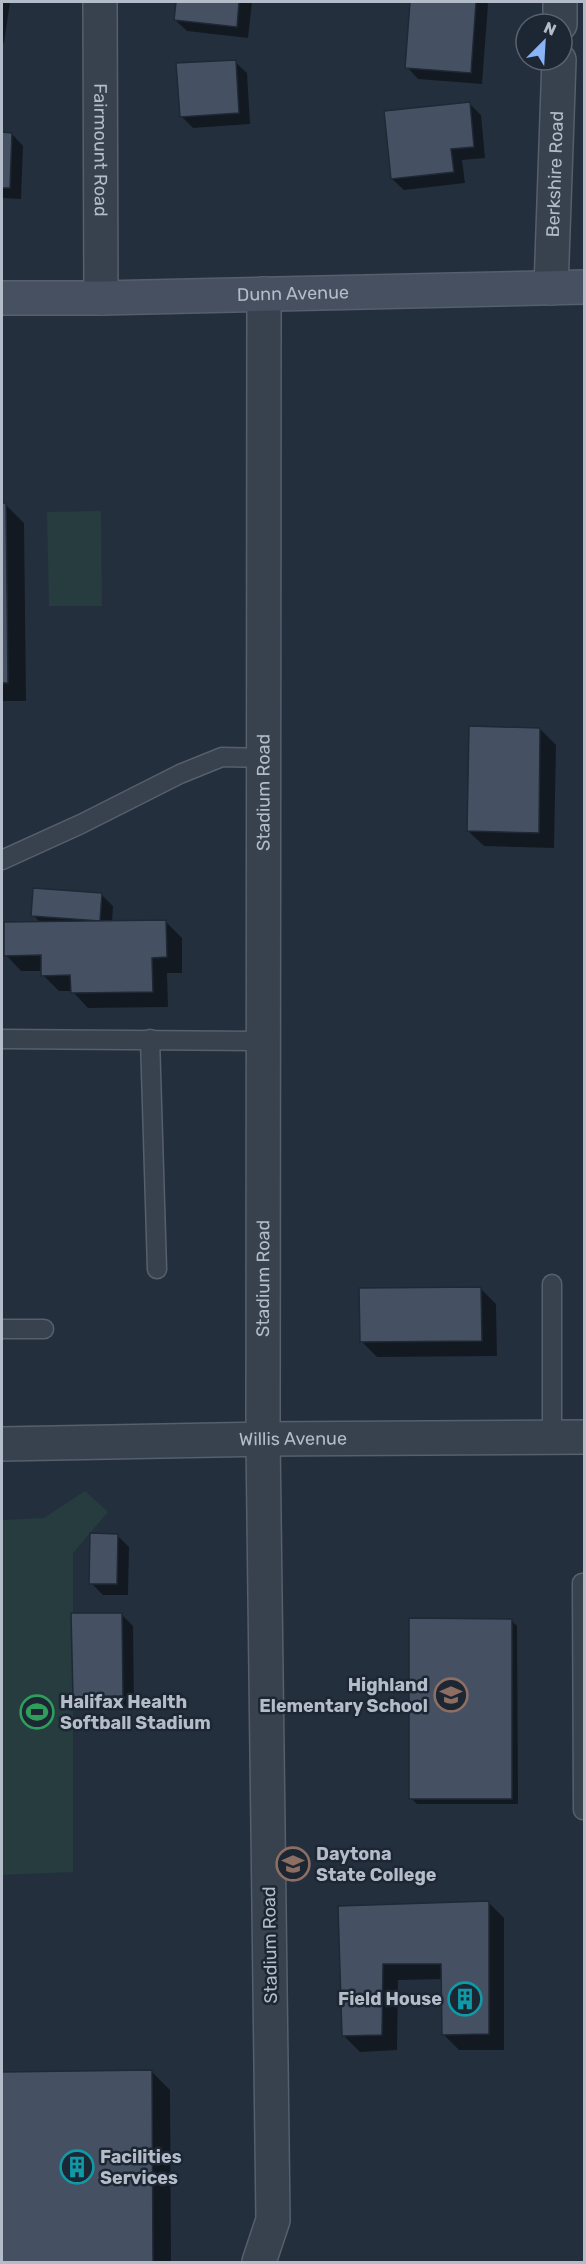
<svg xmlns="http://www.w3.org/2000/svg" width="586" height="2264" font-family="Rubik,sans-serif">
	<rect width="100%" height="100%" fill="#242f3e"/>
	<g fill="#263c3f">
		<path d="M 101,511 L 102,606 L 49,606 L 47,512 Z"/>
		<path d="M 85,1491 L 108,1512 L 73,1553 L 73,1872 L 2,1875 L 2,1520 L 44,1518 Z"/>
	</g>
	<g fill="#0007">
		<path d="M 2,2 L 10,2 L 4,43 L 2,43 Z"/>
		<path d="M 177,2 L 252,2 L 248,38 L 187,31 L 175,20 Z"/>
		<path d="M 412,2 L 486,2 L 488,4 L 482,84 L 418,79 L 407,67 Z"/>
		<path d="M 235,62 L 247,73 L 250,124 L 193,128 L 181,116 Z"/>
		<path d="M 469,103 L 481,115 L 485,158 L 462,160 L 465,183 L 404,190 L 392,179 Z"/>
		<path d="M 2,134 L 12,134 L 23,146 L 21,199 L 2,198 Z"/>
		<path d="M 2,504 L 5,504 L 24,523 L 26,701 L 2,701 Z"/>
		<path d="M 540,729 L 556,745 L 554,848 L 484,846 L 468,831 Z"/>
		<path d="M 101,894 L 113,906 L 112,922 L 166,922 L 182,938 L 182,973 L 167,973 L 168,1007 L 88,1008 L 72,991 L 59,991 L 43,975 L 43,971 L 21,971 L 6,955 L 41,923 L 33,915 Z"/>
		<path d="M 480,1288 L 496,1304 L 497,1356 L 377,1357 L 361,1341 Z"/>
		<path d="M 117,1535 L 129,1547 L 128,1595 L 103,1595 L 91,1583 Z"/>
		<path d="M 121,1614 L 133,1626 L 134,1707 L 86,1708 L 74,1696 Z"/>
		<path d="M 511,1620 L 517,1626 L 518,1804 L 417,1804 L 411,1798 Z"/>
		<path d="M 488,1902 L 504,1918 L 504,2050 L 459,2050 L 443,2034 L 442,1979 L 398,1980 L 397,2050 L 360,2052 L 344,2036 L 340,1907 Z"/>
		<path d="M 151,2071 L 170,2090 L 171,2262 L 2,2262 L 2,2074 Z"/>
	</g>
	<g fill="#455162" stroke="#1f2835" stroke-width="1.5">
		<path d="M 176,2 L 239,2 L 237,27 L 174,20 Z"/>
		<path d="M 410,2 L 476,2 L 471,73 L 405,68 Z"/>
		<path d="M 236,60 L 239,113 L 180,117 L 176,63 Z"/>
		<path d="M 470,102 L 474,147 L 451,149 L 454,172 L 391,179 L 384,111 Z"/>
		<path d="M 2,132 L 12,133 L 10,188 L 2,188 Z"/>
		<path d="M 2,503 L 6,503 L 8,683 L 2,683 Z"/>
		<path d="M 469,726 L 540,728 L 539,833 L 467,831 Z"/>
		<path d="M 33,888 L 102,893 L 100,921 L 31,916 Z"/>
		<path d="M 166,920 L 167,957 L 152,958 L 153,992 L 71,993 L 70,975 L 41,976 L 41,955 L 4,956 L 4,922 Z"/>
		<path d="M 481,1287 L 482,1341 L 360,1342 L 359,1288 Z"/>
		<path d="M 90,1533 L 118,1534 L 117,1584 L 89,1584 Z"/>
		<path d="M 71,1613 L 122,1613 L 123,1696 L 73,1697 Z"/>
		<path d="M 409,1618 L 512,1619 L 512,1799 L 409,1799 Z"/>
		<path d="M 489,1901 L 489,2034 L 442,2035 L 441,1964 L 383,1964 L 382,2035 L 342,2036 L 338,1906 Z"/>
		<path d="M 152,2070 L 153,2262 L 2,2262 L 2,2072 Z"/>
	</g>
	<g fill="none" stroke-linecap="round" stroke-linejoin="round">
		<defs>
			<g id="lane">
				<path d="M 2,860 L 81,824 L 180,774 L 222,757 L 264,758"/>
				<path d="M 2,1039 L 263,1041"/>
				<path d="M 150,1039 L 157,1269"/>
				<path d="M 2,1329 L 44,1329"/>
				<path d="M 552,1437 L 552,1284"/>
				<path d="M 583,1810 L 582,1583 L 584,1583"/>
			</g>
			<g id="street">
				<path id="s1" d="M 100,2 L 101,298"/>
				<path d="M 560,24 L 560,2"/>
				<path id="s2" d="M 551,288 L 559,60"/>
				<path id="s3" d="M 2,1444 L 263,1439 L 584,1437"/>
				<path id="s4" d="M 259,2262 L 273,2220 L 263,1439 L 264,294"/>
			</g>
			<g id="secondary">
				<path id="s5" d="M 2,298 L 101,298 L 584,287"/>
			</g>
		</defs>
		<use href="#lane" stroke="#565f6c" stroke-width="21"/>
		<use href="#street" stroke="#565f6c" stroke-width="36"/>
		<use href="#secondary" stroke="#565f6c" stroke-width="36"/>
		<use href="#lane" stroke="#38414e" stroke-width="18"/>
		<use href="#street" stroke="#38414e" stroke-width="33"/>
		<use href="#secondary" stroke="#465061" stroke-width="33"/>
	</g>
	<defs>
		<symbol id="school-ring" viewBox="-11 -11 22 22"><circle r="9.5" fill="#1d2633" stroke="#8d6e63" stroke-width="1.5"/><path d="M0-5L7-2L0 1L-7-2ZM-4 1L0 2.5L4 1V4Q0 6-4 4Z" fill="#8d6e63"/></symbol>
		<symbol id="stadium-ring" viewBox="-11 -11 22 22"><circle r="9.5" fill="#1d2633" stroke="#2e9e5b" stroke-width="1.5"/><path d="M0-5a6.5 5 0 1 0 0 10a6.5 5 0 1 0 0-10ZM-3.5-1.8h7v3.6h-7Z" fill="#2e9e5b"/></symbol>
		<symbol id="university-ring" viewBox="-11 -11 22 22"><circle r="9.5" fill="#1d2633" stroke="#8d6e63" stroke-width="1.5"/><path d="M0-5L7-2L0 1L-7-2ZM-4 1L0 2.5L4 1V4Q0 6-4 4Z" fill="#8d6e63"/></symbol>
		<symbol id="building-ring" viewBox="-11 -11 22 22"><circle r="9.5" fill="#1d2633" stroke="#0f9aa8" stroke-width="1.5"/><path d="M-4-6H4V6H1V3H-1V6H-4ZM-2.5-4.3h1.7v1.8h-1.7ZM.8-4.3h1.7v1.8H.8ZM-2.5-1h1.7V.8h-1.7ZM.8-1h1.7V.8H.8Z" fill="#0f9aa8"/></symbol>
	</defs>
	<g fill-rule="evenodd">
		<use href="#school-ring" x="432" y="1676" width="38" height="38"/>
		<use href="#stadium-ring" x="18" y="1693" width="38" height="38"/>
		<use href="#university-ring" x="274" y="1845" width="38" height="38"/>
		<use href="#building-ring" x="446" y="1980" width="38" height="38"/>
		<use href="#building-ring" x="58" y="2148" width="38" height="38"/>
	</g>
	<g text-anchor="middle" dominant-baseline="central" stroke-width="5" stroke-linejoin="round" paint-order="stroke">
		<g font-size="18" fill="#b4bcc9" stroke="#1d2633">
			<text stroke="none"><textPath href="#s1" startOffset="148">Fairmount Road</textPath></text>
			<text stroke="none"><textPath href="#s2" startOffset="114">Berkshire Road</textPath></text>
			<text stroke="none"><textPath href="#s5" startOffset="291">Dunn Avenue</textPath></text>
			<text stroke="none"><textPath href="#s4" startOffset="1472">Stadium Road</textPath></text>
			<text stroke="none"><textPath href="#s4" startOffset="986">Stadium Road</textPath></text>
			<text stroke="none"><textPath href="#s3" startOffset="291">Willis Avenue</textPath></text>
			<text transform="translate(270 1945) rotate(-91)">Stadium Road</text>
		</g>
		<g font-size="18" font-weight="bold" fill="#b4bcc9" stroke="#1d2633" text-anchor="start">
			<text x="428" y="1685" text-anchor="end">Highland<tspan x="428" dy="21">Elementary School</tspan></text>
			<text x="60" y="1702">Halifax Health<tspan x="60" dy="21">Softball Stadium</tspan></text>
			<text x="316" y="1854">Daytona<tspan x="316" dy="21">State College</tspan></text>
			<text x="442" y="1999" text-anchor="end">Field House</text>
			<text x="100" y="2157">Facilities<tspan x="100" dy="21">Services</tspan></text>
		</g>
	</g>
	<rect width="586" height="2264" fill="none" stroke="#b4bcc9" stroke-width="6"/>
	<g transform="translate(544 42) rotate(24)"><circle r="28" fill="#1d2633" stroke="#59626f" stroke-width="1.5"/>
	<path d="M0-4.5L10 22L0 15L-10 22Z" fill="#8ab4f8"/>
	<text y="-9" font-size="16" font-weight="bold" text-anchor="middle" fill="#b4bcc9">N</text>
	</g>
</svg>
